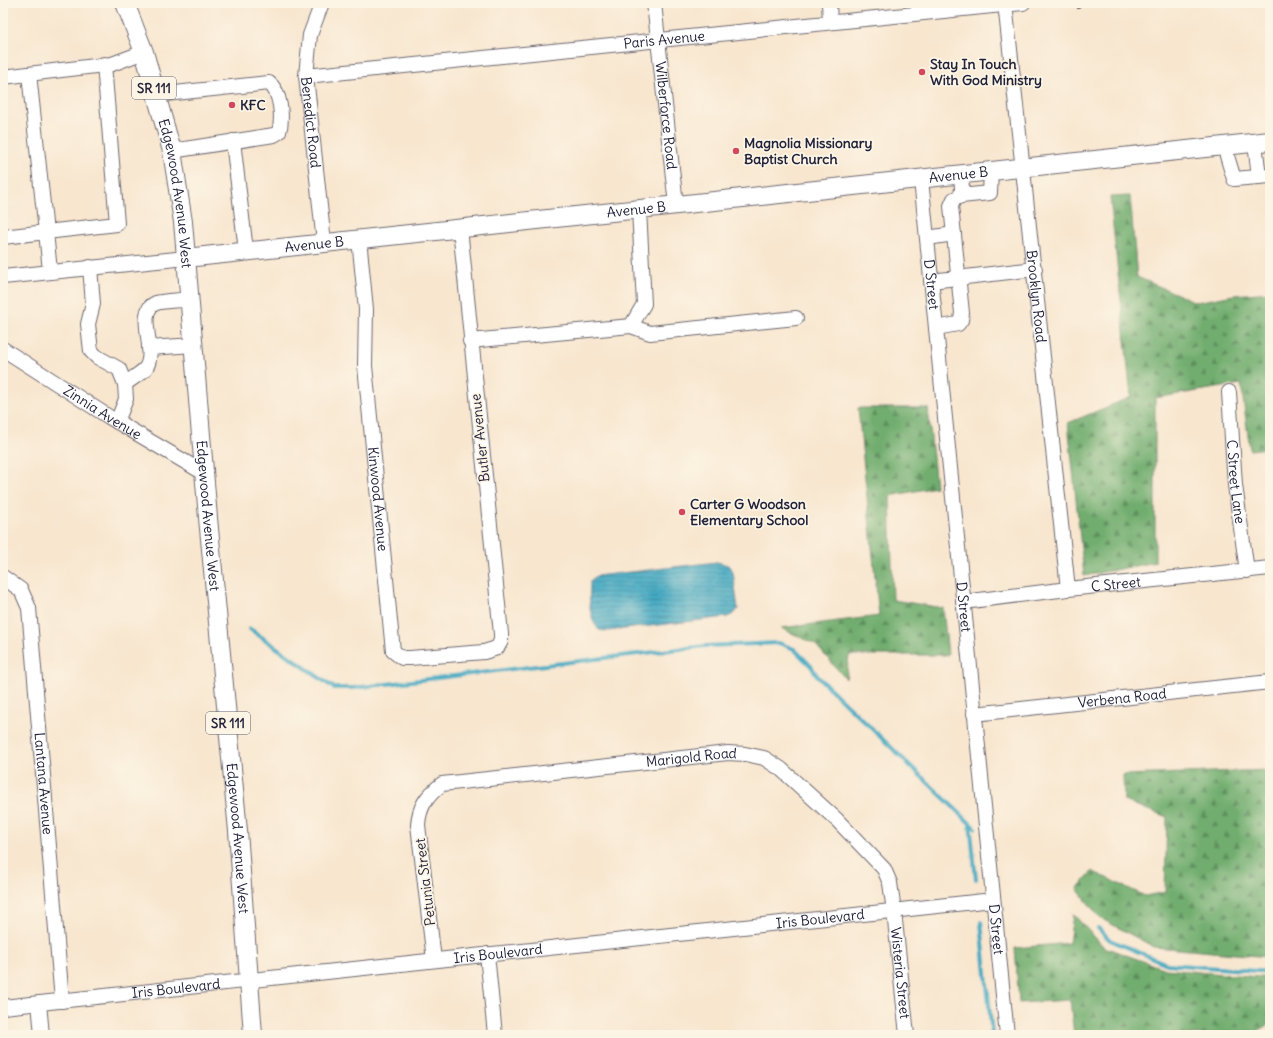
<svg xmlns="http://www.w3.org/2000/svg" width="1273" height="1038" font-family="Delius,sans-serif">
	<defs>
		<pattern id="forest-firs" width="22" height="20" patternUnits="userSpaceOnUse"><rect width="22" height="20" fill="#71ad6e"/><path d="M5 1l3.5 6h-7zM16 11l3.5 6h-7z" fill="#5c8c5c"/></pattern>
		<pattern id="water-rules" width="6" height="5" patternUnits="userSpaceOnUse"><rect width="6" height="5" fill="#43a9c2"/><path d="M0 2.5h6" fill="none" stroke="#38899f"/></pattern>
	</defs>
	<rect width="100%" height="100%" fill="#fcf5e5"/>
	<filter id="ink" filterUnits="userSpaceOnUse"><feTurbulence type="fractalNoise" baseFrequency=".025" numOctaves="2"/><feDisplacementMap in="SourceGraphic" scale="8" xChannelSelector="R" yChannelSelector="G"/><feConvolveMatrix kernelMatrix="1 2 1 2 8 2 1 2 1" color-interpolation-filters="sRGB"/></filter>
	<filter id="wash" filterUnits="userSpaceOnUse"><feTurbulence type="fractalNoise" baseFrequency=".012" numOctaves="4" result="noise"/><feDisplacementMap in="SourceGraphic" scale="16" xChannelSelector="R" yChannelSelector="G"/><feGaussianBlur stdDeviation="0.9" result="paint"/><feColorMatrix in="noise" values="0 0 0 0 0 0 0 0 0 0 0 0 0 0 0 0 0 1.4 0 .05"/><feComposite in="paint" operator="in"/></filter>
	<g filter="url(#wash)">
		<rect width="100%" height="100%" fill="#f8e6cf"/>
		<g fill="url(#forest-firs)" stroke="#4a6854">
			<path d="M 1130,196 L 1137,277 L 1196,302 L 1234,295 L 1270,292 L 1270,448 L 1250,450 L 1241,384 L 1155,398 L 1155,562 L 1084,576 L 1068,423 L 1131,397 L 1110,197 Z"/>
			<path d="M 858,408 L 928,408 L 936,487 L 890,496 L 893,600 L 943,608 L 948,655 L 849,655 L 846,679 L 815,644 L 781,628 L 879,616 Z"/>
			<path d="M 1270,770 L 1270,957 L 1154,947 L 1100,918 L 1077,889 L 1092,871 L 1145,896 L 1165,892 L 1167,817 L 1124,801 L 1123,775 Z"/>
			<path d="M 1073,914 L 1104,947 L 1165,969 L 1270,978 L 1270,1024 L 1250,1035 L 1074,1035 L 1070,1000 L 1019,1003 L 1015,948 L 1069,943 Z"/>
		</g>
		<path fill="url(#water-rules)" stroke="#32667e" d="M 717,562 L 728,565 L 733,572 L 738,609 L 734,614 L 727,617 L 607,631 L 599,630 C 587,615 590,599 590,581 L 596,576 Z"/>
		<g fill="none" stroke-linecap="round" stroke-linejoin="round">
			<g stroke="#43a9c2" stroke-width="4">
				<path d="M 250,629 L 334,688 L 353,688 L 705,646 L 779,643 L 794,649 L 811,666 L 818,677 L 975,828"/>
				<path d="M 970,823 L 976,879"/>
				<path d="M 981,922 L 992,1035"/>
				<path d="M 1098,928 L 1110,940 L 1167,964 L 1270,972"/>
			</g>
		</g>
	</g>
	<g filter="url(#ink)">
		<g fill="none" stroke-linecap="round" stroke-linejoin="round">
			<defs>
				<g id="minor">
					<path id="s1" d="M 322,3 L 310,35 L 306,76 L 324,243"/>
					<path id="s2" d="M 654,3 L 676,205"/>
					<path d="M 829,3 L 830,22"/>
					<path id="s3" d="M 1005,3 L 1068,589"/>
					<path d="M 29,74 L 46,232 L 117,224 L 104,64"/>
					<path id="s4" d="M 306,76 L 1023,3"/>
					<path d="M 3,77 L 112,64 L 144,52"/>
					<path d="M 156,95 L 269,83 C 281,92 283,118 279,132 L 274,135 L 172,151"/>
					<path d="M 233,141 L 246,251"/>
					<path d="M 1255,143 L 1259,177"/>
					<path d="M 1224,146 L 1234,179 L 1270,176"/>
					<path id="s5" d="M 921,179 L 1007,1035"/>
					<path d="M 961,196 L 990,193 L 991,172"/>
					<path d="M 3,237 L 46,232 L 50,271"/>
					<path d="M 927,238 L 954,234"/>
					<path id="s6" d="M 359,239 L 366,309 L 365,366 L 393,651 L 402,658 L 410,658 L 484,652 L 497,648 L 501,641 L 501,634 L 460,228"/>
					<path d="M 90,267 L 93,304 L 88,324 L 91,351 L 97,357 L 119,369 L 125,384 L 126,399 L 117,422"/>
					<path d="M 3,277 L 186,258"/>
					<path d="M 931,281 L 1035,269"/>
					<path d="M 631,326 L 650,333 L 796,318"/>
					<path d="M 936,328 L 958,324 L 961,320 L 962,313 L 951,206 L 954,199 L 961,196 L 962,188 L 961,175"/>
					<path d="M 470,341 L 631,326 L 644,304 L 639,209"/>
					<path d="M 149,348 L 194,345"/>
					<path id="s7" d="M 3,349 L 109,417 L 204,473"/>
					<path d="M 125,384 C 131,379 140,374 145,369 C 159,352 134,312 156,303 C 166,300 179,301 190,299"/>
					<path id="s8" d="M 1229,392 L 1235,485 L 1247,571"/>
					<path id="s9" d="M 3,577 L 21,590 L 29,608 L 62,1001"/>
					<path id="s10" d="M 963,602 L 1068,589 L 1270,568"/>
					<path id="s11" d="M 974,714 L 1270,682"/>
					<path d="M 487,954 L 495,1035"/>
					<path id="s12" d="M 434,960 L 418,825 C 419,806 427,796 442,784 L 728,753 L 745,754 L 764,758 L 781,769 L 837,820 L 884,869 L 890,883 L 894,911 L 907,1035"/>
					<path d="M 39,1003 L 42,1035"/>
					<path id="s13" d="M 3,1007 L 993,900"/>
				</g>
				<g id="major">
					<path id="s14" d="M 125,3 L 144,52 L 172,151 L 183,222 L 208,518 L 238,831 L 253,1035"/>
					<path id="s15" d="M 186,258 L 1270,141"/>
				</g>
			</defs>
			<use href="#minor" stroke="#6d676f" stroke-width="16"/>
			<use href="#major" stroke="#6d676f" stroke-width="20"/>
			<path stroke="#6d676f" stroke-width="2.5" stroke-dasharray="3 3" stroke-linecap="butt" d="M 1077,8 L 1081,7"/>
			<use href="#minor" stroke="#fff" stroke-width="14"/>
			<use href="#major" stroke="#fff" stroke-width="18"/>
		</g>
	</g>
	<g fill="#d1495b" stroke="#fcf5e5" stroke-width="1.5">
		<circle cx="922" cy="72" r="4"/>
		<circle cx="232" cy="105" r="4"/>
		<circle cx="736" cy="151" r="4"/>
		<circle cx="682" cy="512" r="4"/>
	</g>
	<g text-anchor="middle" dominant-baseline="central" stroke-width="3.5" stroke-linejoin="round" paint-order="stroke">
		<g fill="#fcf5e5" stroke="#63616e" stroke-width="1">
			<rect x="132" y="77" width="44" height="22" rx="3"/>
			<rect x="206" y="712" width="44" height="22" rx="3"/>
		</g>
		<g font-size="13" font-weight="bold" fill="#22223b">
			<text x="154" y="88">SR 111</text>
			<text x="228" y="723">SR 111</text>
		</g>
		<g font-size="14" fill="#22223b" stroke="#fcf5e5">
			<text stroke="none"><textPath href="#s4" startOffset="360">Paris Avenue</textPath></text>
			<text stroke="none"><textPath href="#s2" startOffset="113">Wilberforce Road</textPath></text>
			<text stroke="none"><textPath href="#s1" startOffset="122">Benedict Road</textPath></text>
			<text stroke="none"><textPath href="#s15" startOffset="777">Avenue B</textPath></text>
			<text stroke="none"><textPath href="#s14" startOffset="198">Edgewood Avenue West</textPath></text>
			<text stroke="none"><textPath href="#s15" startOffset="453">Avenue B</textPath></text>
			<text stroke="none"><textPath href="#s15" startOffset="129">Avenue B</textPath></text>
			<text stroke="none"><textPath href="#s5" startOffset="106">D Street</textPath></text>
			<text stroke="none"><textPath href="#s3" startOffset="295">Brooklyn Road</textPath></text>
			<text stroke="none"><textPath href="#s7" startOffset="118">Zinnia Avenue</textPath></text>
			<text transform="translate(480 438) rotate(-96)">Butler Avenue</text>
			<text stroke="none"><textPath href="#s8" startOffset="90">C Street Lane</textPath></text>
			<text stroke="none"><textPath href="#s6" startOffset="261">Kinwood Avenue</textPath></text>
			<text stroke="none"><textPath href="#s14" startOffset="522">Edgewood Avenue West</textPath></text>
			<text stroke="none"><textPath href="#s10" startOffset="154">C Street</textPath></text>
			<text stroke="none"><textPath href="#s5" startOffset="430">D Street</textPath></text>
			<text stroke="none"><textPath href="#s11" startOffset="149">Verbena Road</textPath></text>
			<text stroke="none"><textPath href="#s12" startOffset="436">Marigold Road</textPath></text>
			<text stroke="none"><textPath href="#s9" startOffset="218">Lantana Avenue</textPath></text>
			<text stroke="none"><textPath href="#s14" startOffset="846">Edgewood Avenue West</textPath></text>
			<text transform="translate(425 882) rotate(-97)">Petunia Street</text>
			<text stroke="none"><textPath href="#s13" startOffset="822">Iris Boulevard</textPath></text>
			<text stroke="none"><textPath href="#s5" startOffset="754">D Street</textPath></text>
			<text stroke="none"><textPath href="#s13" startOffset="498">Iris Boulevard</textPath></text>
			<text stroke="none"><textPath href="#s12" startOffset="779">Wisteria Street</textPath></text>
			<text stroke="none"><textPath href="#s13" startOffset="174">Iris Boulevard</textPath></text>
		</g>
		<g font-size="14" font-weight="bold" fill="#22223b" stroke="#fcf5e5" text-anchor="start">
			<text x="930" y="64">Stay In Touch<tspan x="930" dy="16">With God Ministry</tspan></text>
			<text x="240" y="105">KFC</text>
			<text x="744" y="143">Magnolia Missionary<tspan x="744" dy="16">Baptist Church</tspan></text>
			<text x="690" y="504">Carter G Woodson<tspan x="690" dy="16">Elementary School</tspan></text>
		</g>
	</g>
	<rect width="1273" height="1038" fill="none" stroke="#fcf5e5" stroke-width="16"/>
</svg>
